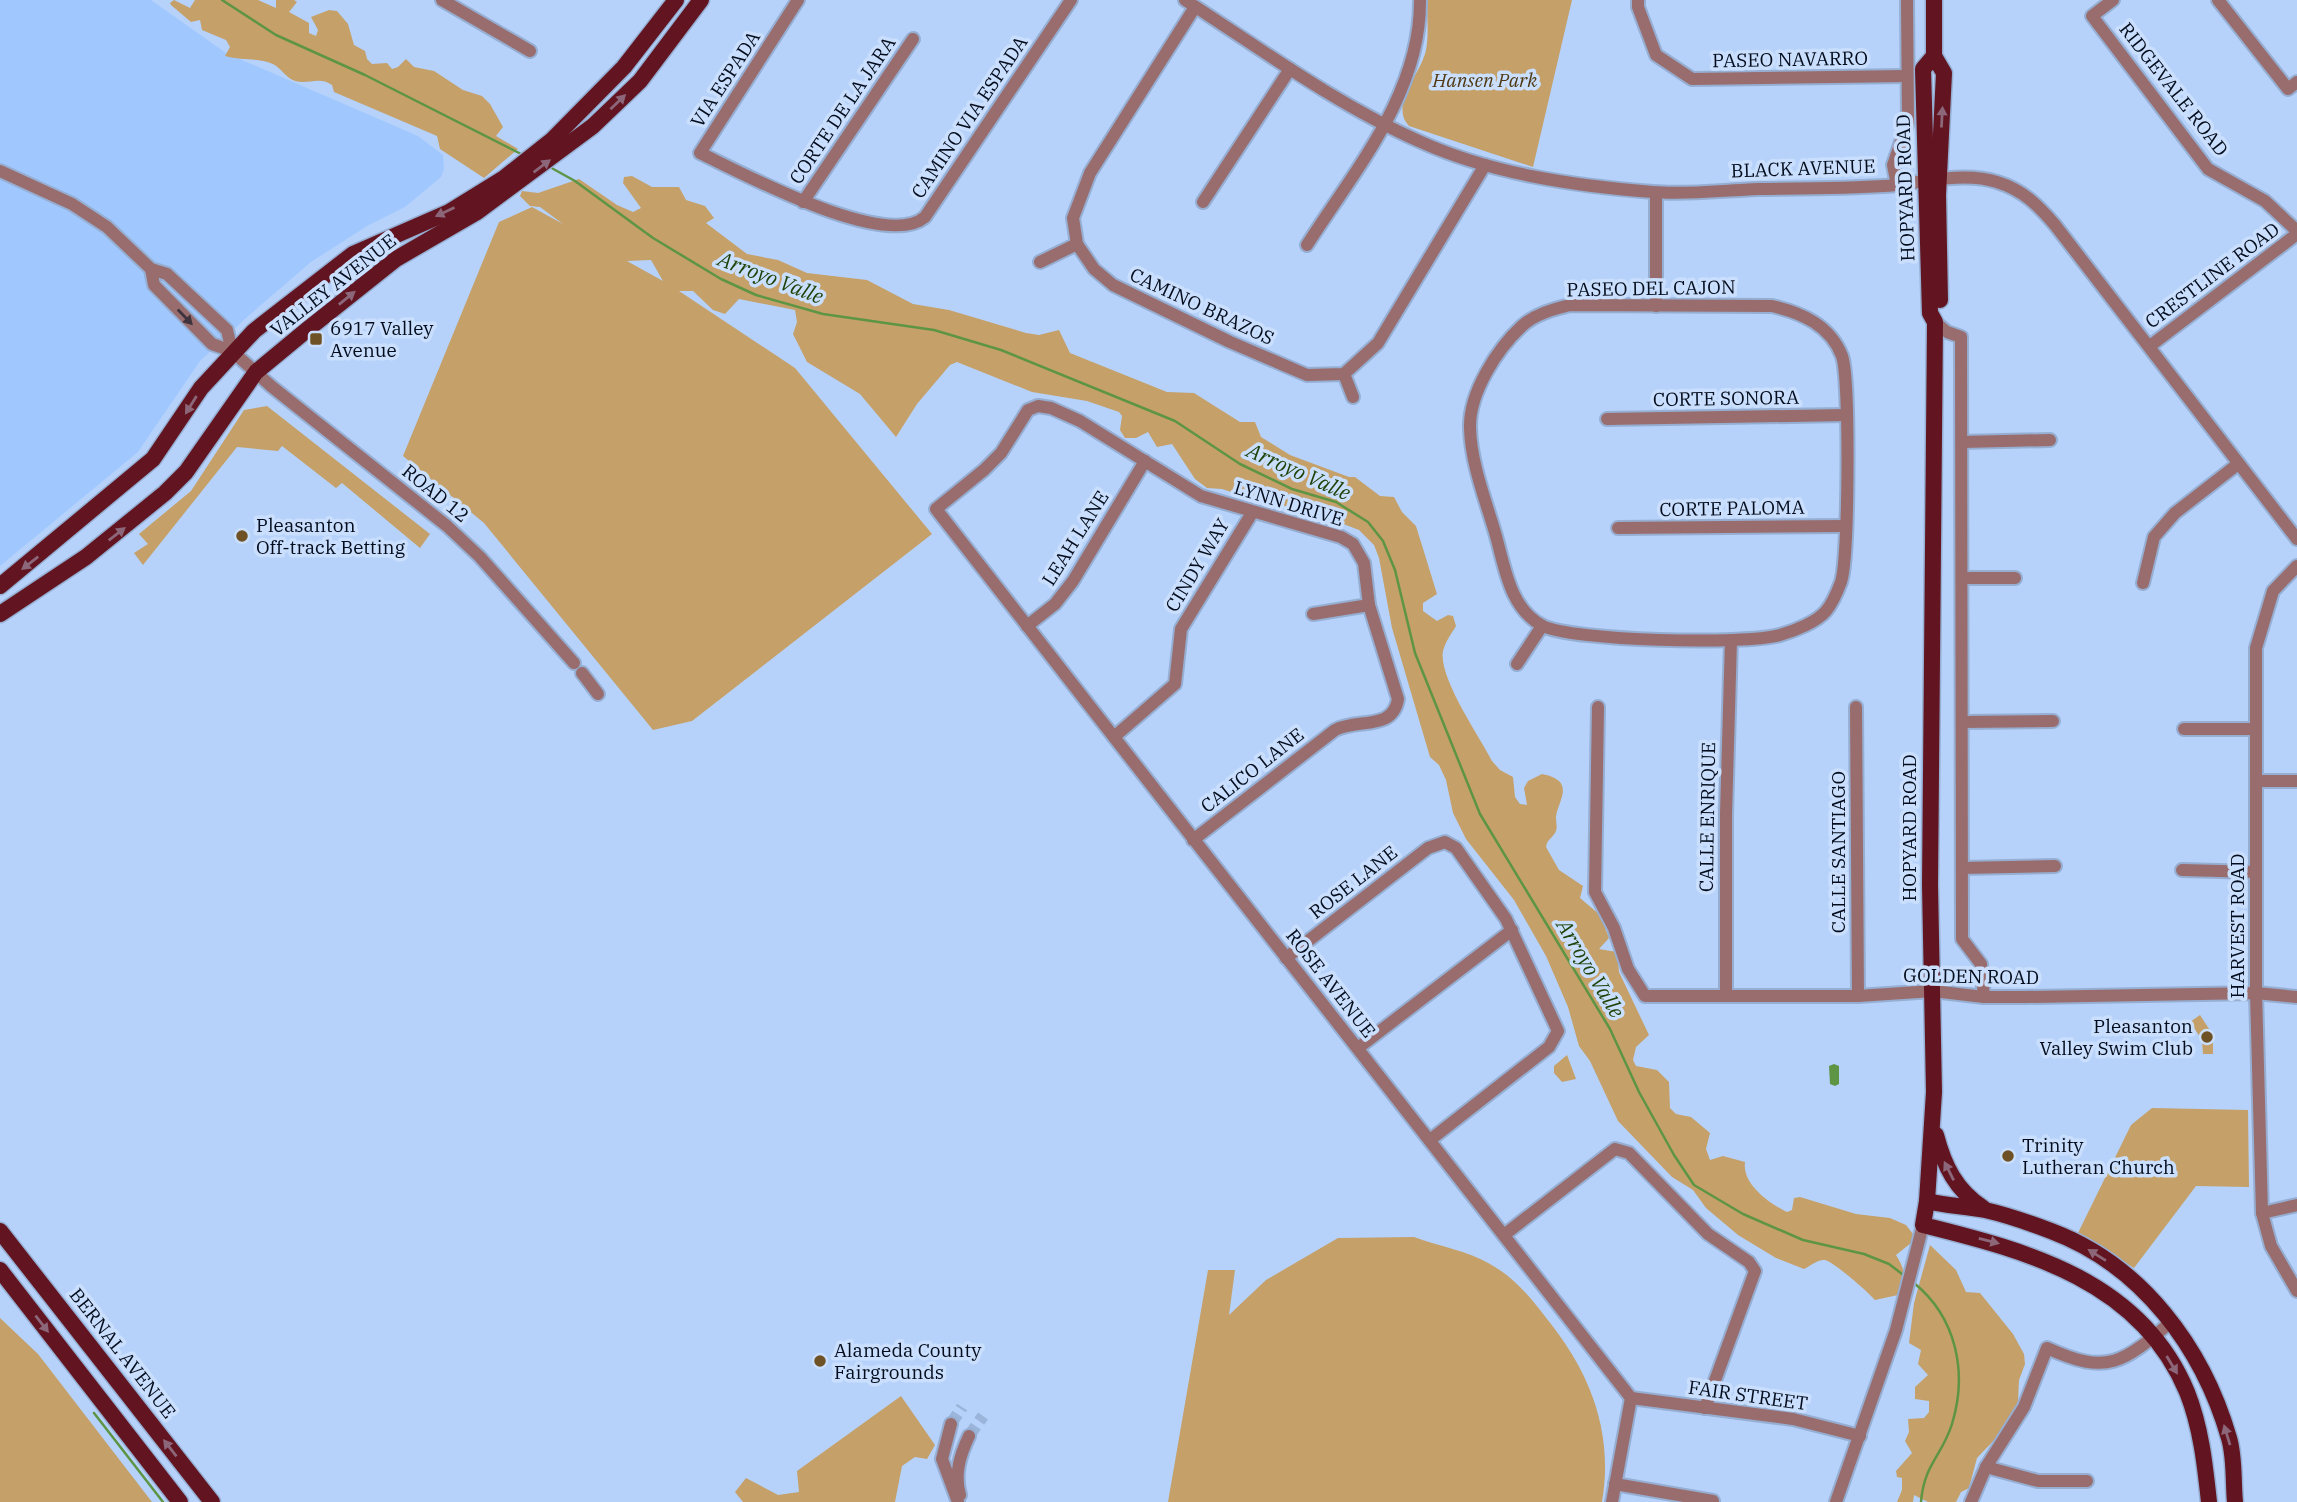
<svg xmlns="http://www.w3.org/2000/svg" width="2297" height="1502" font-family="'IBM Plex Serif',serif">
	<rect width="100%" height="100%" fill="#b6d2fa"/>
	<path fill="#a0c8ff" d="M 0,0 L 151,0 L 226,53 L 418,136 L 443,155 L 444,169 L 441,177 L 405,207 L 367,226 L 311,262 L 246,318 L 200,361 L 138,452 L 0,566 Z"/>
	<g fill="#c5a069" fill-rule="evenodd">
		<path d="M 174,0 L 190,8 L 195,0 L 258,0 L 276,8 L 276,0 L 294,0 L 297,2 L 289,12 L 309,23 L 309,33 L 316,36 L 318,30 L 311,17 L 329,10 L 337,11 L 348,24 L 354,45 L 365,51 L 367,59 L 372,64 L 387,63 L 392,69 L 398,67 L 406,59 L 414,67 L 434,71 L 463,90 L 482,96 L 490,104 L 503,127 L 496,136 L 518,149 L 484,178 L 440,149 L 437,136 L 334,92 L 332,85 C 319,76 308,85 295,81 C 286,78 281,68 273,64 C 256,57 241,61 225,56 L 230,47 L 226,40 L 202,30 L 200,20 L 191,22 L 171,5 L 170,3 Z"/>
		<path d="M 1427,0 L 1572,0 L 1533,167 L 1409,126 C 1389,105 1421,74 1426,50 C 1429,35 1427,16 1427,0 Z"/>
		<path d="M 632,176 L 652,187 L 679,187 L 686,200 L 705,206 L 714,218 L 706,223 L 747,254 L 778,260 L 807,273 L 867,280 L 913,304 L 949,310 L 1026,333 L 1039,335 L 1059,330 L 1070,353 L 1167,392 L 1194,393 L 1240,422 L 1255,422 L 1261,437 L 1290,455 L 1349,477 L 1355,477 L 1380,496 L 1394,497 L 1402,512 L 1416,526 L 1437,594 L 1423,603 L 1423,611 L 1437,621 L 1448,615 L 1453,616 L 1456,626 C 1452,633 1445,642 1443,651 C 1438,677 1480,737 1492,761 L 1500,770 L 1513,777 L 1515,797 L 1520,804 L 1527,805 L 1524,788 L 1528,781 L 1542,774 C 1577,781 1558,800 1556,817 C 1556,823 1558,828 1555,833 C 1551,839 1547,840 1546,847 L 1559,870 L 1583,886 L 1580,898 L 1600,915 L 1609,938 L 1599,949 L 1617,952 L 1619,972 L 1649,1035 L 1636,1047 L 1633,1060 L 1636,1066 L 1657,1070 L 1669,1082 L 1670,1108 L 1676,1114 L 1691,1117 L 1710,1133 L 1706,1149 L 1710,1160 L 1723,1156 L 1745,1162 C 1742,1184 1769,1203 1787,1212 L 1792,1210 L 1794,1198 L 1800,1197 L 1856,1214 L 1890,1218 L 1906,1225 L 1913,1234 L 1911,1243 L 1896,1255 C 1905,1269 1908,1281 1898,1295 L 1875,1300 C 1868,1292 1834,1262 1825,1260 C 1818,1259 1810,1266 1804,1269 L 1776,1258 L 1738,1235 L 1706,1208 L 1693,1190 L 1672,1177 L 1618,1121 L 1590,1061 L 1579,1046 L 1568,1007 L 1546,956 L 1514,900 L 1466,839 L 1453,813 L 1446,780 L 1439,765 L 1430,757 L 1392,628 L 1379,558 L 1374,545 L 1359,530 L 1333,520 L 1304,515 L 1283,505 L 1262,502 L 1222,489 L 1207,488 L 1195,479 L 1172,444 L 1157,447 L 1148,432 L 1136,438 L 1125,438 L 1120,430 L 1122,416 L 1119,412 L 1087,401 L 1032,392 L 957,362 L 950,365 L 917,404 L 896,437 L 860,394 L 807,362 L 793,334 L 797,322 L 795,310 L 739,299 L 725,314 L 713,310 L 693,291 L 679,291 L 795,368 L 932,534 L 692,721 L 653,730 L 484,523 L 403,456 L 499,222 L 532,207 L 563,224 L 540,207 L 530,206 L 520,196 L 522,191 L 538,193 L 579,179 L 617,205 L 633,212 L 641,208 L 623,183 L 624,177 ZM 651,260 L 663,281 L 627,261 Z"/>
		<path d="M 267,406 L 430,534 L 420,548 L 342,483 L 336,488 L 282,446 L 278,451 L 237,447 L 143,565 L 134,553 L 148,544 L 139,534 L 191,491 L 244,410 Z"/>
		<path d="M 2200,1015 L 2213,1035 L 2213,1054 L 2203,1054 L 2202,1040 L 2190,1022 Z"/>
		<path d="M 1567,1055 L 1576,1079 L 1562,1082 L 1554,1073 L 1554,1066 Z"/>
		<path d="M 2152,1108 L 2248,1110 L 2249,1187 L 2196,1186 L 2134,1268 L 2078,1233 L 2131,1125 Z"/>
		<path d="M 1414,1237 C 1438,1246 1468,1251 1490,1264 C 1515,1278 1530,1297 1547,1319 C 1590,1372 1614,1432 1602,1502 L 1168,1502 L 1208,1270 L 1235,1270 L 1229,1315 L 1266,1280 L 1338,1238 Z"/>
		<path d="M 1930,1245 L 1956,1270 L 1966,1292 L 1980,1293 L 2013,1334 L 2024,1354 L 2025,1364 L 2019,1380 L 2018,1403 L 1998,1436 L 1977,1458 L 1969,1488 L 1961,1492 L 1956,1502 L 1928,1502 L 1914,1495 L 1913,1502 L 1897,1502 L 1902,1490 L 1902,1478 L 1897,1477 L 1896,1471 L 1912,1453 L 1905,1441 L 1909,1432 L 1908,1419 L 1924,1418 L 1929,1412 L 1929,1401 L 1915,1399 L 1915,1387 L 1928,1375 L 1918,1364 L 1921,1350 L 1909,1343 L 1914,1303 Z"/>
		<path d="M 0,1318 L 38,1354 L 152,1502 L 0,1502 Z"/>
		<path d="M 901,1396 L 935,1445 L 927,1459 L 915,1457 L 902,1466 L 895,1502 L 743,1502 L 735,1492 L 746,1478 L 778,1495 L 799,1492 L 797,1471 Z"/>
	</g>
	<path fill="#5d9544" d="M 1834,1064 L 1839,1066 L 1839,1084 L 1835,1086 L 1830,1084 L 1829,1066 Z"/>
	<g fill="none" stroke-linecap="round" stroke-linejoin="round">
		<g stroke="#5d9544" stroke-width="2.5">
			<path d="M 222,0 L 276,35 L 365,75 L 523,155"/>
			<path d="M 548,166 L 575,181 L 653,238 L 721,279 L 756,295 L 823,314 L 934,330 L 1001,350 L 1175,421 L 1240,464 L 1292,489 L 1336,502 L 1368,522 L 1383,541 L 1395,570 L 1415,653 L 1480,814 L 1610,1029 L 1639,1092 L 1674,1155 L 1694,1185 L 1743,1214 L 1803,1240 L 1864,1254 L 1889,1264 L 1906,1277"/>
			<path d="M 1914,1283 C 1956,1317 1968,1372 1952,1424 C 1942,1456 1924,1464 1921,1502"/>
			<path d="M 94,1413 L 163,1502"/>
		</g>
		<g stroke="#9bb4d9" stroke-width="12" stroke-dasharray="12 6" stroke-linecap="butt">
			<path d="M 951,1424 L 962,1407"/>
			<path d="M 969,1436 L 983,1416"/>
		</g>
		<defs>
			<g id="minor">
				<path d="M 442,0 L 530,51"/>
				<path d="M 798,0 L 700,153 C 742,173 886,251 925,217 L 1071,0"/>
				<path d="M 1185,0 C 1261,49 1337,105 1421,142 C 1492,174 1576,186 1653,192 C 1688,195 1724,190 1759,189 C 1805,188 1852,189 1897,185 C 1927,181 1967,172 1997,182 C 2023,190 2038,205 2055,225 L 2297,539"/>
				<path d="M 1638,0 L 1638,7 L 1656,55 L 1692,79 L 1907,76"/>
				<path d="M 2113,0 L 2092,16 L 2208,169 L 2265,201 L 2297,231"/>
				<path d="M 2218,0 L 2288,89 L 2297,82"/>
				<path d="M 1195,7 L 1090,173 L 1073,218 L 1077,244 L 1094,269 L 1113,285 L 1230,342 L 1307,375 L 1344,374 L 1378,343 L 1485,165"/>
				<path d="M 0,171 L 72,204 L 107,227 L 151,269 L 167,274 L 227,330 L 232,351"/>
				<path d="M 1897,185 L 1893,165 L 1908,122 L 1907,0"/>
				<path d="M 1656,193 L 1656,306"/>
				<path d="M 803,202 L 913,39"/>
				<path d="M 1203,202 L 1290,69"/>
				<path d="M 1307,245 C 1355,170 1421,93 1420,0"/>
				<path d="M 1040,262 L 1077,244"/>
				<path d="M 151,269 L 154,285 L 212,344 L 232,351 L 271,386 L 447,526 L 480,557 L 574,663"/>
				<path d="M 1570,305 L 1772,306 C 1802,313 1830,325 1842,356 C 1850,378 1849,558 1841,582 C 1838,590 1832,604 1826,611 C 1817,622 1794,631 1780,635 C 1745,645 1573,641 1543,626 C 1510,609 1505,568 1496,536 C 1486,501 1471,464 1470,428 C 1469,393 1497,349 1522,326 C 1535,314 1554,309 1570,305 Z"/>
				<path d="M 1935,322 L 1947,332 L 1961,337 L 1962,939 L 1981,964 L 1984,997"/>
				<path d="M 2150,346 L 2297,234"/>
				<path d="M 1344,374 L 1353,397"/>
				<path d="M 1607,419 L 1845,415"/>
				<path d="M 1962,442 L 2050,440"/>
				<path d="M 1618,528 L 1846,526"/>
				<path d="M 2297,566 L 2273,591 L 2256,648 L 2256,993 L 2262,1213 L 2271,1246 L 2297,1291"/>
				<path d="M 1962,578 L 2015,578"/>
				<path d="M 2143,583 L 2154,537 L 2175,513 L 2238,464"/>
				<path d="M 1313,614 L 1369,605"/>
				<path d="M 1027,626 L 1055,604 L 1073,581 L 1145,461"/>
				<path d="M 1517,664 L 1542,626"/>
				<path d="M 582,673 L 598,694"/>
				<path d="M 1598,707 L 1595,892 L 1614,928 L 1628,969 L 1645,996 L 1858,996 L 1933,991 L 1984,997 L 2026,997 L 2256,993 L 2297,997"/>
				<path d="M 1856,707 L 1858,996"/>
				<path d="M 1962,722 L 2053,721"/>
				<path d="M 2184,729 L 2255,729"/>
				<path d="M 1114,737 L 1175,684 L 1181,629 L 1252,513"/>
				<path d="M 2257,781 L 2297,781"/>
				<path d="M 1193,840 L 1335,730 C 1358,718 1393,731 1398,699 L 1369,605 L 1364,563 L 1353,544 L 1341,537 L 1201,496 L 1080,421 L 1051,408 L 1038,406 L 1028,410 L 1001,453 L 984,470 L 936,509 C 1167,806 1399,1101 1631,1398 L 1612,1502"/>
				<path d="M 1962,868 L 2055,866"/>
				<path d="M 2182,870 L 2256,872"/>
				<path d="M 1286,958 L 1428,848 L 1445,842 L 1456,848 L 1506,919 L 1558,1031 L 1549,1047 L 1430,1140"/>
				<path d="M 1726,994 L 1726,814 L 1731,640"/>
				<path d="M 1358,1048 L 1512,930"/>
				<path d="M 2262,1213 L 2297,1205"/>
				<path d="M 1504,1235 L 1615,1149 L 1629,1153 L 1708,1234 L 1749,1262 L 1755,1271 L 1705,1408"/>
				<path d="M 1631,1398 L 1793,1419 L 1860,1436"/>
				<path d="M 951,1424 L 942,1459 L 958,1502"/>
				<path d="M 1986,1467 L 2038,1481 L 2087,1481"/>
				<path d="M 1615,1484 L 1713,1501"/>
				<path d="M 960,1495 C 954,1474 960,1455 969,1436"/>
				<path d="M 1836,1502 L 1896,1330 L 1923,1225"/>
				<path d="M 1971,1502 L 1986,1467 L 2024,1407 L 2047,1348 C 2108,1376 2123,1363 2172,1321"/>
			</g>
			<g id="major">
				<path d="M 1934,0 L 1934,56 L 1944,73 L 1938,195 L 1940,300"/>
				<path d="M 1934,56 L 1923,69 L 1930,313 L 1935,322 L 1930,885 L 1934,1092 L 1927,1201 L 1923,1225 C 2028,1251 2141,1281 2187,1392 C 2201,1427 2205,1465 2209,1502"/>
				<path d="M 0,586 L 153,459 L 201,388 L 254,331 L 353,254 L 449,212 L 504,178 L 552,140 L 624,67 L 676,0"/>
				<path d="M 0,614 L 86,557 L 165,493 L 186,472 L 256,372 L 308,329 L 396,259 L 477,212 L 593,126 L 640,81 L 701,0"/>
				<path d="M 1936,1135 C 1944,1166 1956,1190 1983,1208"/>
				<path d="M 1927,1201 C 1946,1206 1966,1206 1985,1210 C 2007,1215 2030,1223 2051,1231 C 2142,1265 2203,1348 2229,1438 C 2235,1458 2233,1482 2235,1502"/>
				<path d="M 0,1231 L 212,1502"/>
				<path d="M 0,1270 L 180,1502"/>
			</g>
		</defs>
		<use href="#minor" stroke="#96aed2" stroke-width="16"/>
		<use href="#major" stroke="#96aed2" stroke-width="19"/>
		<use href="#minor" stroke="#996d6e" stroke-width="12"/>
		<use href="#major" stroke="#621521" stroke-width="16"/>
	</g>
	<defs><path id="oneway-solid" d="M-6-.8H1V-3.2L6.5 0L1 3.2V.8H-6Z" transform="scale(1.75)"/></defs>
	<g fill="#8c6679">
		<use href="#oneway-solid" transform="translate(618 102) rotate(-44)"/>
		<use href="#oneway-solid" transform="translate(1942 117) rotate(-87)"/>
		<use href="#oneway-solid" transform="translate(542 166) rotate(-37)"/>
		<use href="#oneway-solid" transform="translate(445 212) rotate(155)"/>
		<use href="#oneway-solid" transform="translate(347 298) rotate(-39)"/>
		<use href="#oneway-solid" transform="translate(191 405) rotate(122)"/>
		<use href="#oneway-solid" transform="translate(117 534) rotate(-38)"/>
		<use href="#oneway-solid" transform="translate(30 563) rotate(142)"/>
		<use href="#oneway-solid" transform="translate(1949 1171) rotate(-117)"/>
		<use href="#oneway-solid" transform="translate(1989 1241) rotate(14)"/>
		<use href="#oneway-solid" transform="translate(2097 1255) rotate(-148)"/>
		<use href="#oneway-solid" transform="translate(42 1324) rotate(52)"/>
		<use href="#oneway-solid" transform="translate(2172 1365) rotate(59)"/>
		<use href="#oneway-solid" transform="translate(2227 1435) rotate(-107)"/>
		<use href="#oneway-solid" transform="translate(170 1448) rotate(-128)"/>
	</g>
	<use fill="#3f333d" href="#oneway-solid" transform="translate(185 317) rotate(46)"/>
	<g fill="#6e5225" stroke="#cadffd" stroke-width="2.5">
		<rect x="309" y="332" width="14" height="14" rx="3.5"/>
		<circle cx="242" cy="536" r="7"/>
		<circle cx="2207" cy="1037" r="7"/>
		<circle cx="2008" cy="1156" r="7"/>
		<circle cx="820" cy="1361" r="7"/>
	</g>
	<g text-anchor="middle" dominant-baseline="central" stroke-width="7" stroke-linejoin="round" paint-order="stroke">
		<g font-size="19" fill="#030c1c" stroke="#cadffd">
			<text transform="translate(1790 59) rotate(-1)">PASEO NAVARRO</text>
			<text transform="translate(725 79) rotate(-57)">VIA ESPADA</text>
			<text transform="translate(2174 89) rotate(52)">RIDGEVALE ROAD</text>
			<text transform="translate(842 110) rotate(-56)">CORTE DE LA JARA</text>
			<text transform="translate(969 117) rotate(-56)">CAMINO VIA ESPADA</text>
			<text transform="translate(1803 168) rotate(-2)">BLACK AVENUE</text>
			<text transform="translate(1905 188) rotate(-92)">HOPYARD ROAD</text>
			<text transform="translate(2212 275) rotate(-37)">CRESTLINE ROAD</text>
			<text transform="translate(333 285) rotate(-38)">VALLEY AVENUE</text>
			<text transform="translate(1651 288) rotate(-1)">PASEO DEL CAJON</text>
			<text transform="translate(1202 306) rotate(25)">CAMINO BRAZOS</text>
			<text transform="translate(1726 398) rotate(-1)">CORTE SONORA</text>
			<text transform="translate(436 493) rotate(39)">ROAD 12</text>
			<text transform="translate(1289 503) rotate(17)">LYNN DRIVE</text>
			<text transform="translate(1732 508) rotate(-1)">CORTE PALOMA</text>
			<text transform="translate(1075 538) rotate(-58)">LEAH LANE</text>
			<text transform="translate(1197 565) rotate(-59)">CINDY WAY</text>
			<text transform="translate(1252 770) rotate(-38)">CALICO LANE</text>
			<text transform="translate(1707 817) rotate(-89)">CALLE ENRIQUE</text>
			<text transform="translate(1909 828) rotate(-90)">HOPYARD ROAD</text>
			<text transform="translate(1838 852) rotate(-90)">CALLE SANTIAGO</text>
			<text transform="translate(1353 882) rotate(-38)">ROSE LANE</text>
			<text transform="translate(2237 926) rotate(-90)">HARVEST ROAD</text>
			<text transform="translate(1971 976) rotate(1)">GOLDEN ROAD</text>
			<text transform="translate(1331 983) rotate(52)">ROSE AVENUE</text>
			<text transform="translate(123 1353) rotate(52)">BERNAL AVENUE</text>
			<text transform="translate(1748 1395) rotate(8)">FAIR STREET</text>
		</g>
		<g font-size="19" font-style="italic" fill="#503912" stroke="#cadffd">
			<text x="1485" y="80">Hansen Park</text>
		</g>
		<g font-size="19" fill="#030c1c" stroke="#cadffd" text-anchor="start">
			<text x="330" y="328">6917 Valley<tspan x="330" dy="22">Avenue</tspan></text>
			<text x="256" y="525">Pleasanton<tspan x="256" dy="22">Off-track Betting</tspan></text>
			<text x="2193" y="1026" text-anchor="end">Pleasanton<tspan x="2193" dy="22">Valley Swim Club</tspan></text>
			<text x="2022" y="1145">Trinity<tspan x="2022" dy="22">Lutheran Church</tspan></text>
			<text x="834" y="1350">Alameda County<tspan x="834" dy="22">Fairgrounds</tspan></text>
		</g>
		<g font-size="21" font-style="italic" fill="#1e4309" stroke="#cadffd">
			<text transform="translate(771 277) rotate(21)">Arroyo Valle</text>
			<text transform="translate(1299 471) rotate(24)">Arroyo Valle</text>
			<text transform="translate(1591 968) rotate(59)">Arroyo Valle</text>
		</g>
	</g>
</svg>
